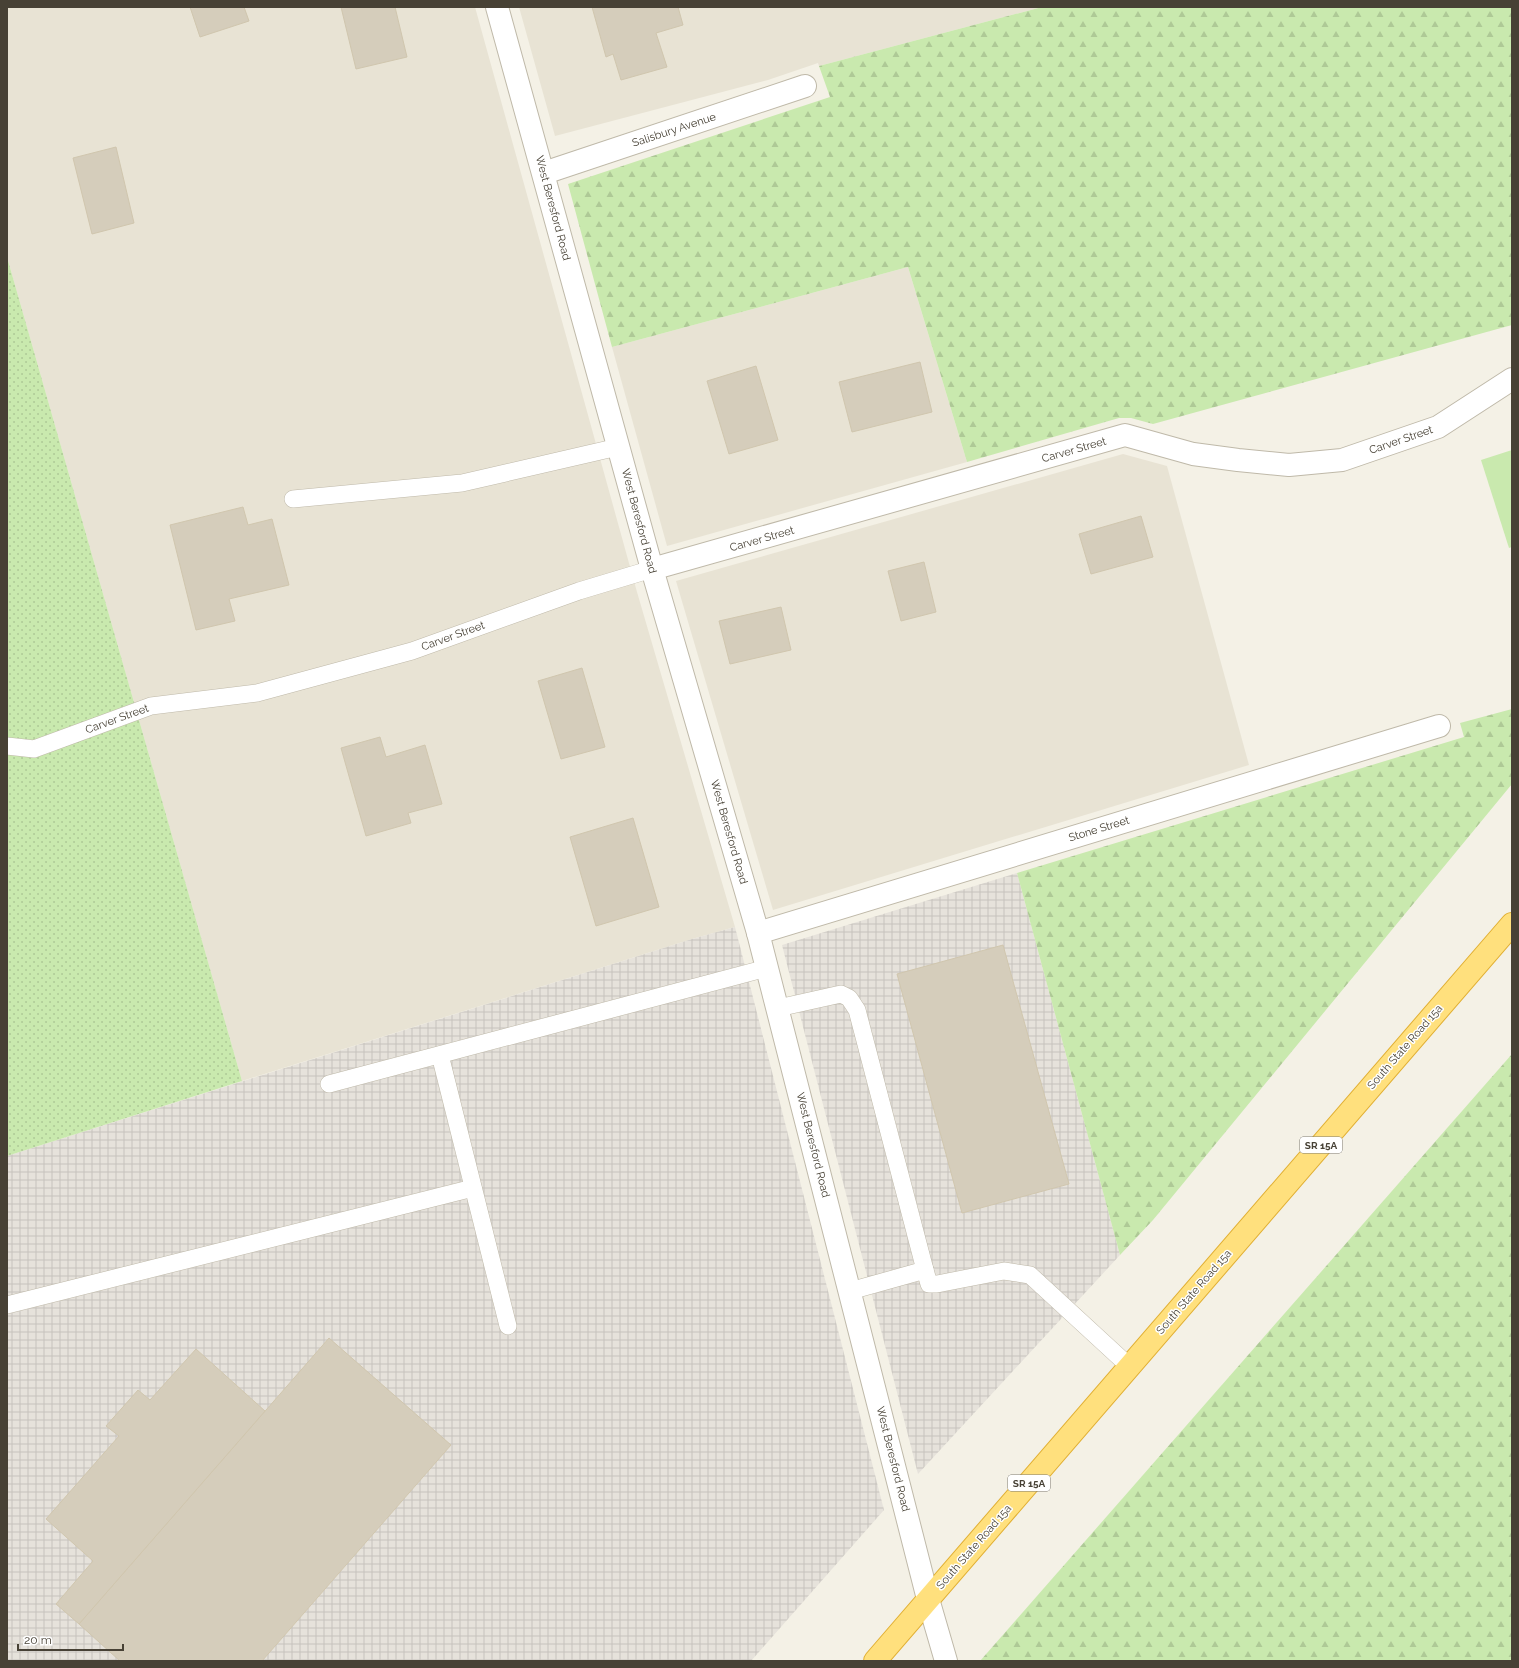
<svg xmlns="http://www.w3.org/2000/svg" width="1519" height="1668" font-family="Raleway,sans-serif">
	<defs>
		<pattern id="industrial-grid" width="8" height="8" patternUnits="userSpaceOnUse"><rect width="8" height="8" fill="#e6e2db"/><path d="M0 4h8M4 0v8" fill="none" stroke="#c7c3bd"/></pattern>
		<pattern id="green-dots" width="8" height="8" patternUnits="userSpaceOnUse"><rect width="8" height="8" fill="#c9e9ae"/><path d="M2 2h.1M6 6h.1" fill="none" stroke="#aec996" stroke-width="1.8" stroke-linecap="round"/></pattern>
		<pattern id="forest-firs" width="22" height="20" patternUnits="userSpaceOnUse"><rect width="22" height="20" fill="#c9e9ae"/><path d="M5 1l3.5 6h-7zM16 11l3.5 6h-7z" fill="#aec996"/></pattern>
	</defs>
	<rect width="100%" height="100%" fill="#f4f1e6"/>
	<g fill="#e8e3d4">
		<path d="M 7,7 L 475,7 L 637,592 L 735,927 L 692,939 L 242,1081 L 7,257 Z"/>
		<path d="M 519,7 L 1042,7 L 819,66 L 818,63 L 768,80 L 555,136 Z"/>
		<path d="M 908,267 L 967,462 L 667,546 L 612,347 Z"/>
		<path d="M 1123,454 L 1167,466 L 1249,765 L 773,910 L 676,581 Z"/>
	</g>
	<g fill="url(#industrial-grid)">
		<path d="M 1017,873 L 1120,1255 L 918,1474 L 782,945 Z"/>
		<path d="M 735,927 L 884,1510 L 751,1661 L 7,1661 L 7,1156 L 692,939 Z"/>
	</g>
	<path fill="url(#green-dots)" d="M 7,257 L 242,1081 L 7,1156 Z"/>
	<g fill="url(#forest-firs)">
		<path d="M 1042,7 L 1512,7 L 1512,325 L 1153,424 L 1131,418 L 1119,418 L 967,462 L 908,267 L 612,347 L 568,184 L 830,97 L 819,66 Z"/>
		<path d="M 1512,709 L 1512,784 L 1153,1220 L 1120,1255 L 1017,873 L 1464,737 L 1460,723 Z"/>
		<path d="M 1512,1054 L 1512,1661 L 980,1661 Z"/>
	</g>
	<path fill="#c9e9ae" d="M 1512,450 L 1512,547 L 1509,548 L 1481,460 Z"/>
	<g fill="#d5cdbb" stroke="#d0c6ae">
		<path d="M 190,7 L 244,7 L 249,21 L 200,37 Z"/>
		<path d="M 341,7 L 395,7 L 407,57 L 356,69 Z"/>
		<path d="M 592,7 L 678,7 L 683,25 L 656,33 L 667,67 L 621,80 L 613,54 L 606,57 Z"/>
		<path d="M 116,147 L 134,223 L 92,234 L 73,158 Z"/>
		<path d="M 920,362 L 932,412 L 852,432 L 839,382 Z"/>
		<path d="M 756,366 L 778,440 L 729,454 L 707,381 Z"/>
		<path d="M 243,507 L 248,525 L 272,519 L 289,585 L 229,599 L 235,621 L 196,630 L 170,525 Z"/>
		<path d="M 1141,516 L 1153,557 L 1091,574 L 1079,534 Z"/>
		<path d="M 924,562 L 936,612 L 901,621 L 888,571 Z"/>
		<path d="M 781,607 L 791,650 L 730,664 L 719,621 Z"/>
		<path d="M 582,668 L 605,747 L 561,759 L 538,681 Z"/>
		<path d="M 380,737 L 386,757 L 425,745 L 442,804 L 408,813 L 411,823 L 366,836 L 341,748 Z"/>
		<path d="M 633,818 L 659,907 L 596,926 L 570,837 Z"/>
		<path d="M 1003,945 L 1069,1184 L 962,1213 L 897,974 Z"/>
		<path d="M 329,1338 L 451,1445 L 262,1661 L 120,1661 L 79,1624 Z"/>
		<path d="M 196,1349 L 265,1411 L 79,1624 L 56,1604 L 93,1561 L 46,1519 L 119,1436 L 106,1426 L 138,1390 L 150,1400 Z"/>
	</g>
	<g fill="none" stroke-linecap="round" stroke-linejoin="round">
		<defs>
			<g id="service">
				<path d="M 293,499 L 462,483 L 618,447"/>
				<path d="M 7,746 L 34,749 L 151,706 L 257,693 L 412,651 L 579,591 L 652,569"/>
				<path d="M 778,1008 L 841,994 L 849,998 L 857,1010 L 925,1270 L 929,1284 L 937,1284 L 1004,1271 L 1030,1275 L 1130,1367"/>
				<path d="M 440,1055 L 508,1326"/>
				<path d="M 329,1084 L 767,968"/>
				<path d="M 850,1291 L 925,1270"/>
				<path d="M 7,1305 L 473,1188"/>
			</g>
			<g id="minor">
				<path d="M 544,173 L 805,86"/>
				<path d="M 652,569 L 1125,435 L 1193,454 L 1238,460 L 1289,465 L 1342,460 L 1438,427 L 1512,379"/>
				<path d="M 758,933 L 1439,726"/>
			</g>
			<path id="tertiary" d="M 497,7 L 652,569 L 758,933 L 928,1599 L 946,1661"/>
			<path id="trunk" d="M 875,1661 L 1512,924"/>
		</defs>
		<use href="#service" stroke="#bfb9a9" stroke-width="18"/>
		<use href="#minor" stroke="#bfb9a9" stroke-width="24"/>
		<use href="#tertiary" stroke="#bfb9a9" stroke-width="24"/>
		<use href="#trunk" stroke="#e1af33" stroke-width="24"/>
		<use href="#service" stroke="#fff" stroke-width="17"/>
		<use href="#minor" stroke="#fff" stroke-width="22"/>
		<use href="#tertiary" stroke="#fff" stroke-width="22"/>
		<use href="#trunk" stroke="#ffe07d" stroke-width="22"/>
	</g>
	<g text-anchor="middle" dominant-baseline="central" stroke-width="3" stroke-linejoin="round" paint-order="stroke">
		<g fill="#fff" stroke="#7e7a72" stroke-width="1">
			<rect x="1300" y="1137" width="42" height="16" rx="3"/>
			<rect x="1008" y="1475" width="42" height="16" rx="3"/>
		</g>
		<g font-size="10" font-weight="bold" fill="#474135">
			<text x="1321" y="1145">SR 15A</text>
			<text x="1029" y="1483">SR 15A</text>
		</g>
		<g font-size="11" fill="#474135" stroke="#fff">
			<text transform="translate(674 130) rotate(-18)">Salisbury Avenue</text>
			<text transform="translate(553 208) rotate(75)">West Beresford Road</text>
			<text transform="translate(1401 440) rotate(-19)">Carver Street</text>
			<text transform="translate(1074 450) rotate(-16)">Carver Street</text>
			<text transform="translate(639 521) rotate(75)">West Beresford Road</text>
			<text transform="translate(762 539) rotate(-16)">Carver Street</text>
			<text transform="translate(453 636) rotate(-20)">Carver Street</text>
			<text transform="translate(117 719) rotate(-20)">Carver Street</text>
			<text transform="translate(1099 829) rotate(-17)">Stone Street</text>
			<text transform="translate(729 832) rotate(74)">West Beresford Road</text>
			<text transform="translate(1405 1047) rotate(-49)">South State Road 15a</text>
			<text transform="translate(813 1145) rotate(76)">West Beresford Road</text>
			<text transform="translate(1194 1292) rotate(-49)">South State Road 15a</text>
			<text transform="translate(893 1459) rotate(76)">West Beresford Road</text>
			<text transform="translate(974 1547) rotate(-49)">South State Road 15a</text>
		</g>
	</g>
	<rect width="1519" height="1668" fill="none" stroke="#474135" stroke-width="16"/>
	<path d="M18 1644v6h105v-6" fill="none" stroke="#474135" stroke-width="2"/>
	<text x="24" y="1644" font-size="12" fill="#474135" stroke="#ffffff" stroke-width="3" paint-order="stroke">20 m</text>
</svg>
